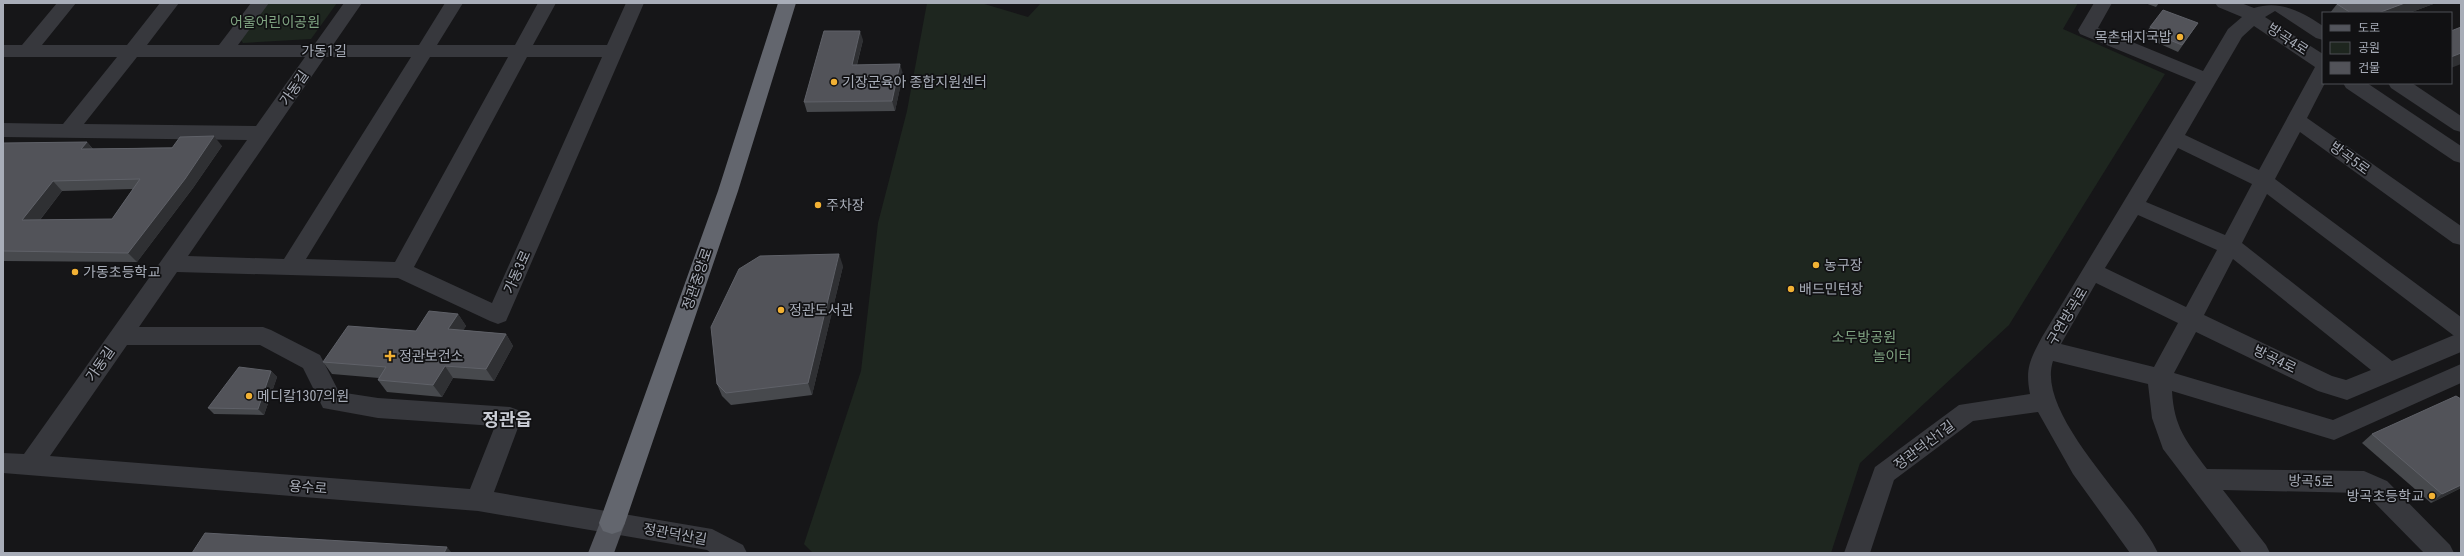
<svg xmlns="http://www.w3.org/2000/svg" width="2464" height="556" font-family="'Roboto Condensed','Noto Sans KR',sans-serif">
	<rect width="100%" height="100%" fill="#161618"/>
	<g fill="#1e261f">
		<path d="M 265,3 L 337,3 L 311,39 L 243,43 L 239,37 Z"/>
		<path d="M 927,3 L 981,3 L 1028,17 L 1041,3 L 2078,3 L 2063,29 L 2165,74 L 2009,325 L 1860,463 L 1831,553 L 813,553 L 804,544 L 861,371 L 878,223 L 907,111 Z"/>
	</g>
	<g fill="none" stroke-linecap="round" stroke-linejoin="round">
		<g fill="#37383d" fill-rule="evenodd">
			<path d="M 57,3 L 76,3 L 42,45 L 127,45 L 160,3 L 179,3 L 147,45 L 219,45 L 251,3 L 269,3 L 238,45 L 314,45 L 344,3 L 362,3 L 333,45 L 419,45 L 445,3 L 463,3 L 437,45 L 515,45 L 538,3 L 556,3 L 533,45 L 607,45 L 626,3 L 644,3 L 506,321 L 498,324 L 490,321 L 398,278 L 177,272 L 139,327 L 263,327 L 271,330 L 320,355 L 339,392 L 378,398 L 510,407 L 518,410 L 522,417 L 494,492 L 712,529 L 743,545 L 747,553 L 711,553 L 707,550 L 478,511 L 3,473 L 3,453 L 24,454 L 247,140 L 3,137 L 3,123 L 63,124 L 117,57 L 3,57 L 3,45 L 22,45 ZM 137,57 L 305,57 L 256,126 L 84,124 ZM 325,57 L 411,57 L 284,259 L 188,256 ZM 430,57 L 508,57 L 395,262 L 306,259 ZM 527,57 L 602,57 L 492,303 L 414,267 ZM 127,345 L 260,345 L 303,368 L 323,408 L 378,418 L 495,426 L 470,489 L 50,456 Z"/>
			<path d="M 2094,3 L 2112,3 L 2098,28 L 2203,71 L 2228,29 L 2242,17 L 2218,7 L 2215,3 L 2241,3 L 2254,8 C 2280,0 2301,11 2323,26 L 2323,40 L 2316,38 L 2275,11 L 2265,17 L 2323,54 L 2323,83 L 2325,83 L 2307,118 L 2461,226 L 2461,245 L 2453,243 L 2300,132 L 2275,179 L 2461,317 L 2461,352 L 2347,400 L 2318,391 L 2196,332 L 2174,373 L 2333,420 L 2461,364 L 2461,383 L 2334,440 L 2172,391 C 2174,427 2186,441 2207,469 L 2364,471 L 2387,481 L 2450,545 L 2454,553 L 2424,553 L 2369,497 L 2361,493 L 2223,490 L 2266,545 L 2270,553 L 2242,553 L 2163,449 L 2152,418 L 2148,384 L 2053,361 C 2035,415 2136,505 2158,553 L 2130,553 L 2073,474 L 2038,412 L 1973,421 L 1894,480 L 1870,553 L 1844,553 L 1875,467 L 1959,405 L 2030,394 C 2025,368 2030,360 2042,337 L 2196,82 L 2080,34 L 2078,30 ZM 2254,26 L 2315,67 L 2259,170 L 2185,135 L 2242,37 ZM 2178,148 L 2252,184 L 2225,235 L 2146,202 ZM 2267,194 L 2453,335 L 2454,335 L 2392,361 L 2242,243 ZM 2138,215 L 2217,250 L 2186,307 L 2105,268 ZM 2233,259 L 2371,370 L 2346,380 L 2332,376 L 2204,315 ZM 2096,283 L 2178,323 L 2154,367 L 2061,344 Z"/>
			<path d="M 2343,83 L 2367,83 L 2461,146 L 2461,163 L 2454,161 L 2346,88 Z"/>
			<path d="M 2388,83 L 2412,83 L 2461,116 L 2461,132 L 2454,130 L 2391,88 Z"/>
		</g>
		<path fill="#53555c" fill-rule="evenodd" d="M 612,512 L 621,515 L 625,523 L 614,553 L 588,553 L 603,515 Z"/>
		<path fill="#63666e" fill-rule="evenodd" d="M 778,3 L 796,3 L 738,191 L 625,523 L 621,531 L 612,534 L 603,531 L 599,523 L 718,191 Z"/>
	</g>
	<g fill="#47494d" fill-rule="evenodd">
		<path d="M 2145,3 L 2159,3 L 2156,7 Z"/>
		<path d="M 2339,3 L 2436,3 L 2409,13 L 2330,13 L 2337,4 Z"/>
		<path d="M 2198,23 L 2178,52 L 2156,42 L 2158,39 L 2145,34 L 2150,27 Z"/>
		<path d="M 863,40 L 857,65 L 903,74 L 895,111 L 807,112 L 804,102 Z"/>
		<path d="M 87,142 L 93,149 L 222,146 L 193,188 L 137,262 L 3,261 L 3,144 ZM 133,189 L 112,219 L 40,220 L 62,191 Z"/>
		<path d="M 843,266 L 812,395 L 731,405 L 722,396 L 717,384 Z"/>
		<path d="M 458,314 L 466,326 L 463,330 L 506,334 L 513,346 L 494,381 L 453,378 L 442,397 L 387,392 L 378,380 L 379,378 L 332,374 L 323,362 L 416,331 Z"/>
		<path d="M 271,371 L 277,377 L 264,415 L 214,414 L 208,408 Z"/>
		<path d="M 2372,434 L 2461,488 L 2431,503 L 2362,443 Z"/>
	</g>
	<g fill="#2f3033">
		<path d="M 2405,3 L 2436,3 L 2409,13 L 2378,13 Z"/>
		<path d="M 860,31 L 863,40 L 854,75 L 852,65 Z"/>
		<path d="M 2461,53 L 2461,64 L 2451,68 L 2451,57 Z"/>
		<path d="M 900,64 L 903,74 L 895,111 L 892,101 Z"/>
		<path d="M 214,136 L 222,146 L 193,188 L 137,262 L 128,253 Z"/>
		<path d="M 87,142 L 95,152 L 81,149 Z"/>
		<path d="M 53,181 L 62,191 L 32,230 L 22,220 Z"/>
		<path d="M 839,254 L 843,266 L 812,395 L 808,383 Z"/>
		<path d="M 458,314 L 466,326 L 457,341 L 448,329 Z"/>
		<path d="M 506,334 L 513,346 L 494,381 L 486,369 Z"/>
		<path d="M 445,366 L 453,378 L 442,397 L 433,385 Z"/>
		<path d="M 271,371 L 277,377 L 264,415 L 258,409 Z"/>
		<path d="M 2461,485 L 2461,488 L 2431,503 L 2442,494 Z"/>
		<path d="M 447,547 L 452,553 L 444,553 Z"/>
	</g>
	<g fill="#525359" stroke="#5f6168" fill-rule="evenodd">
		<path d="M 2339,3 L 2405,3 L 2378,13 L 2351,13 L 2337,4 Z"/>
		<path d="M 2163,10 L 2198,23 L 2182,45 L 2160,36 L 2163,32 L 2150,27 Z"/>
		<path d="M 2461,27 L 2461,53 L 2451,57 L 2451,31 Z"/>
		<path d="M 824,31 L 860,31 L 852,65 L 900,64 L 892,101 L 804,102 Z"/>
		<path d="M 214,136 L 185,179 L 128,253 L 3,251 L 3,143 L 87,142 L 81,149 L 172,148 L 180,137 ZM 140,179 L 112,219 L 22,220 L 53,181 Z"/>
		<path d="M 839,254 L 808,383 L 726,393 L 717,384 L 711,327 L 739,269 L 760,256 Z"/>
		<path d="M 429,311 L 458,314 L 448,329 L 506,334 L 486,369 L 445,366 L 433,385 L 378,380 L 386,367 L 323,362 L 348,326 L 416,331 Z"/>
		<path d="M 239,367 L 271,371 L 258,409 L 208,408 Z"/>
		<path d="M 2456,396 L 2461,399 L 2461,485 L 2442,494 L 2372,434 Z"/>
		<path d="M 205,533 L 447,547 L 444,553 L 192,553 Z"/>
	</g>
	<g fill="#f2b134" stroke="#111113" stroke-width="1.5">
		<circle cx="2180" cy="37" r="4"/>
		<circle cx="834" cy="82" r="4"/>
		<circle cx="818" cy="205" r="4"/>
		<circle cx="1816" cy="265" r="4"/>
		<circle cx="75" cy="272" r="4"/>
		<circle cx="1791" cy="289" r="4"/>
		<circle cx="781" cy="310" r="4"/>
		<path d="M388 350h4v4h4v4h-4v4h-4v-4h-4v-4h4z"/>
		<circle cx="249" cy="396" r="4"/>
		<circle cx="2432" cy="496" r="4"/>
	</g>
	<g text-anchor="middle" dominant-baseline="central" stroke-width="3.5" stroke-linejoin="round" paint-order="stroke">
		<g font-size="14" fill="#7fa381" stroke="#111113">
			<text x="275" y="22">어울어린이공원</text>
			<text x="1864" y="337">소두방공원</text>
			<text x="1892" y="356">놀이터</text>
		</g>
		<g font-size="14" fill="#a8adb8" stroke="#111113" text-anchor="start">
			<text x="2172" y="37" text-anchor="end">목촌돼지국밥</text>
			<text x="842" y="82">기장군육아 종합지원센터</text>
			<text x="826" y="205">주차장</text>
			<text x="1824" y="265">농구장</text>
			<text x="83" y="272">가동초등학교</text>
			<text x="1799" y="289">배드민턴장</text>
			<text x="789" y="310">정관도서관</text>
			<text x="399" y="356">정관보건소</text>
			<text x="257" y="396">메디칼1307의원</text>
			<text x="2424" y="496" text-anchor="end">방곡초등학교</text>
		</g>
		<g font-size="14" fill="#a8adb8" stroke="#111113">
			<text transform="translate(2288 39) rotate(33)">방곡4로</text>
			<text x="324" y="51">가동1길</text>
			<text transform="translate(294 88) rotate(-55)">가동길</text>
			<text transform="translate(2350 158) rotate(36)">방곡5로</text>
			<text transform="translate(517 272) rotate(-66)">가동3로</text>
			<text transform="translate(697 279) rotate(-71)">정관중앙로</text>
			<text transform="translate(2067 316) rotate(-59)">구연방곡로</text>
			<text transform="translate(2275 359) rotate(26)">방곡4로</text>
			<text transform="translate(100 364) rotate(-55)">가동길</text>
			<text transform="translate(1924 445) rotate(-37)">정관덕산1길</text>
			<text transform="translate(2311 481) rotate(1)">방곡5로</text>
			<text transform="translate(308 487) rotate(4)">용수로</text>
			<text transform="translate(675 534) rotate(10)">정관덕산길</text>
		</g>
		<g font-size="18" font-weight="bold" fill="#c9ccd4" stroke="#111113">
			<text x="507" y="419">정관읍</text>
		</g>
	</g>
	<rect width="2464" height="556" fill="none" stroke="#a8adb8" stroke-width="8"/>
	<rect x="2322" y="12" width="130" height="72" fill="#111113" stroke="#4d4f55"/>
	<rect x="2330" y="25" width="20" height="6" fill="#53555c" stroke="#4d4f55"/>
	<text x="2358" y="32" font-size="12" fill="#a8adb8">도로</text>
	<rect x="2330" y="42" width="20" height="12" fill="#1e261f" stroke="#4d4f55"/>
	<text x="2358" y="52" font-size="12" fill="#a8adb8">공원</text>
	<rect x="2330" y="62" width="20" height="12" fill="#525359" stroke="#4d4f55"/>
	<text x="2358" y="72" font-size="12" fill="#a8adb8">건물</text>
</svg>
